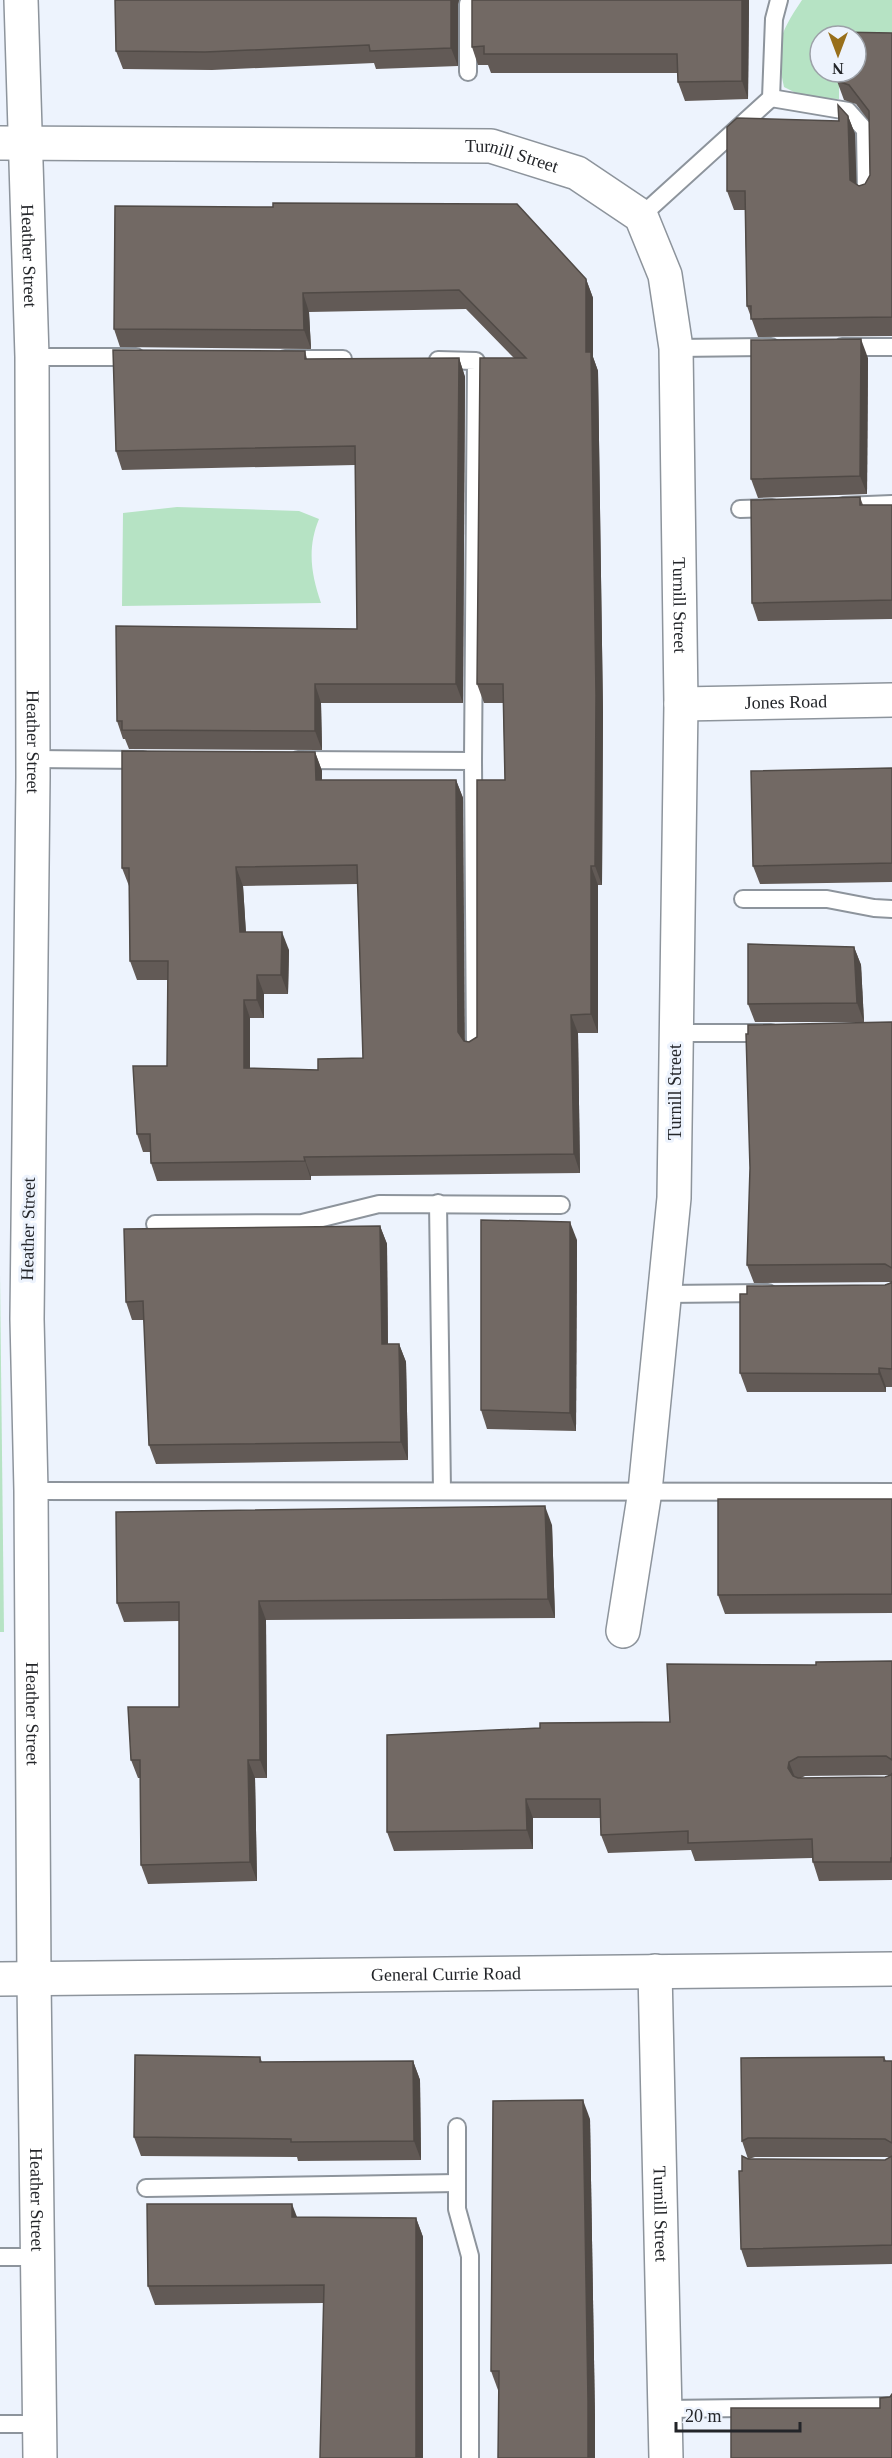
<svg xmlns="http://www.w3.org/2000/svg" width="892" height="2458" font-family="'Times New Roman',serif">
	<rect width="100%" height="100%" fill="#edf3fd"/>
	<g fill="#b6e3c4">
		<path d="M 802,0 L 892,0 L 892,36 L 820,36 L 820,72 L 839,72 L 839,99 L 806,98 L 784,87 C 775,45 778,36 802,0 Z"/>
		<path d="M 177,507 L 299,511 L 319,519 C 307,548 311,574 321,603 L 122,606 L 123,513 Z"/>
		<path d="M 0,1274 L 4,1632 L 0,1632 Z"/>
	</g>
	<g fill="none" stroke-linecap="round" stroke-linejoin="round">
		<defs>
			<g id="lane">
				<path d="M 468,72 L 468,4 L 474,0"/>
				<path d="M 771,98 L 848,111 L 865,130 L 866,194"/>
				<path d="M 641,216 L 771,98 L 774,19 L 779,0"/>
				<path d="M 842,347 L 892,347"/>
				<path d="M 676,348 L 771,347"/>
				<path d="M 32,357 L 136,357"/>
				<path d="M 285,359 L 343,359"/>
				<path d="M 438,360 L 476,361 L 473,761"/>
				<path d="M 843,506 L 892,504"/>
				<path d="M 740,509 L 772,508"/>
				<path d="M 33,759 L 143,760"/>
				<path d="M 298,760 L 473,761 L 475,1050"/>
				<path d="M 743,899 L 827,899 L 874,908 L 892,909"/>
				<path d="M 675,1033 L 771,1033"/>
				<path d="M 438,1203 L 442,1491"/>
				<path d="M 155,1224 L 302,1223 L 379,1204 L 561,1205"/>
				<path d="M 666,1294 L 768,1293"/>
				<path d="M 31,1491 L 892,1492"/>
				<path d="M 457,2127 L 457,2209 L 470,2256 L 470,2458"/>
				<path d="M 146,2188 L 457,2183"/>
				<path d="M 0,2257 L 37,2257"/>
				<path d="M 665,2409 L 892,2406"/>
				<path d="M 0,2424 L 40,2424"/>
			</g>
			<g id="street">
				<path id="s1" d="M 21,0 L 32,357 L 33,777 L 27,1319 L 31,1491 L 34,1979 L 40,2458"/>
				<path id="s2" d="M 0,143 L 491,146 L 577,173 L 641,216 L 665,275 L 676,348 L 681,704 L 674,1198 L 645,1491 L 623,1631"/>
				<path id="s3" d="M 681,704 L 892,700"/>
				<path id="s4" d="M 655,1971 L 666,2458"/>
				<path id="s5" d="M 0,1979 L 892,1969"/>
			</g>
		</defs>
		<use href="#lane" stroke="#8d949c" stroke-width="20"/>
		<use href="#street" stroke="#8d949c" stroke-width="36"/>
		<use href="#lane" stroke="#fff" stroke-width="16"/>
		<use href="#street" stroke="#fff" stroke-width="33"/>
	</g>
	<g fill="#625a56" fill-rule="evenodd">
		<path d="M 115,0 L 459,0 L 458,4 L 458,66 L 376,69 L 374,63 L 212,70 L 123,69 L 116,51 Z"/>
		<path d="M 472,0 L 749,0 L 748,99 L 685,101 L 678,82 L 678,73 L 491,73 L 488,65 L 478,65 L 472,47 Z"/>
		<path d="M 892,33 L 892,336 L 758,337 L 747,306 L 745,210 L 734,210 L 727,191 L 848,116 L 855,134 L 856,184 L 859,186 L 865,184 L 870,175 L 869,121 L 856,104 L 844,100 L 837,81 Z"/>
		<path d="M 115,206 L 586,279 L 593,298 L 593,357 L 598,371 L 603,713 L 602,885 L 598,885 L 598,1033 L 578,1033 L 580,1173 L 311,1176 L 311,1180 L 157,1181 L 151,1163 L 150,1152 L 143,1152 L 137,1134 L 167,1066 L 168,980 L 137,980 L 130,961 L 129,886 L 122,868 L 315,752 L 322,771 L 322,780 L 456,780 L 463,798 L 464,1041 L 469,1042 L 477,1037 L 505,780 L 503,703 L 484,703 L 477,684 L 514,358 L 466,309 L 309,312 L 311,349 L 120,347 L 114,329 ZM 358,884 L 363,1058 L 318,1070 L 250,1068 L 250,1018 L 264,1018 L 264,994 L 288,994 L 289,950 L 246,932 L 243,886 Z"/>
		<path d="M 305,351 L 307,359 L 459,358 L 465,377 L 463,703 L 321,703 L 322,750 L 129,749 L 125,739 L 123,739 L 117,721 L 357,629 L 355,465 L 122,470 L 116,451 Z"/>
		<path d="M 868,358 L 867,494 L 758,498 L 751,479 Z"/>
		<path d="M 860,497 L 863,505 L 892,505 L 892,619 L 758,621 L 752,603 Z"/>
		<path d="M 892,768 L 892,882 L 760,884 L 753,866 Z"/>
		<path d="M 854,947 L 861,965 L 864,1022 L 755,1022 L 748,1004 Z"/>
		<path d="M 892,1022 L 892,1387 L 886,1387 L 886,1392 L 747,1392 L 740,1373 L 747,1294 L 885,1285 L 891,1282 L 754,1283 L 747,1265 Z"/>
		<path d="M 380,1226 L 387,1244 L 388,1344 L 399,1344 L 406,1362 L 408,1460 L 156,1464 L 149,1445 L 144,1320 L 132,1320 L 126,1302 Z"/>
		<path d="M 577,1240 L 576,1431 L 487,1429 L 481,1410 Z"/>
		<path d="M 892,1499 L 892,1613 L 725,1614 L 718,1595 Z"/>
		<path d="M 552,1525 L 555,1618 L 266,1620 L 267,1778 L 255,1778 L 257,1881 L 148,1884 L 141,1865 L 140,1778 L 138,1778 L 131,1760 L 179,1707 L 179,1621 L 124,1622 L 117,1603 Z"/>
		<path d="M 892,1661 L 892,1880 L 819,1881 L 813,1862 L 812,1858 L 695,1861 L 691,1850 L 608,1853 L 601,1835 L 601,1818 L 533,1818 L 533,1849 L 394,1851 L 387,1832 L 816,1665 ZM 891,1775 L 885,1777 L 801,1778 L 805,1776 Z"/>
		<path d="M 260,2057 L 262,2062 L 413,2061 L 420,2080 L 421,2160 L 298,2161 L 297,2157 L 141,2156 L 134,2137 Z"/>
		<path d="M 884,2057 L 886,2061 L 892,2061 L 892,2264 L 747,2267 L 741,2249 L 742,2171 L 748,2159 L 742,2141 ZM 755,2157 L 890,2157 L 885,2160 L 749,2159 Z"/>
		<path d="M 590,2119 L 595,2419 L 498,2390 L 491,2371 Z"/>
		<path d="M 297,2217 L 416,2218 L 423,2237 L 423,2458 L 324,2303 L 155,2305 L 148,2286 Z"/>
	</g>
	<g fill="#504a46">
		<path d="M 451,0 L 459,0 L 458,4 L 458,66 L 451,48 Z"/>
		<path d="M 742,0 L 749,0 L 748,99 L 742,81 Z"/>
		<path d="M 848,116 L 855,134 L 857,199 L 850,180 Z"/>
		<path d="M 586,279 L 593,298 L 593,357 L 598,371 L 603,713 L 602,885 L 595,866 L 586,352 Z"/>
		<path d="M 303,293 L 309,312 L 311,349 L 304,330 Z"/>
		<path d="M 861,339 L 868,358 L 867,494 L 860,476 Z"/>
		<path d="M 459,358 L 465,377 L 463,703 L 456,684 Z"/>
		<path d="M 315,684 L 321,703 L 322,750 L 315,731 Z"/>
		<path d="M 315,752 L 322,771 L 322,798 L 316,780 Z"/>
		<path d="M 456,780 L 463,798 L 465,1050 L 458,1032 Z"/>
		<path d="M 591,866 L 598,885 L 598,1033 L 591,1014 Z"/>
		<path d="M 236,867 L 243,886 L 247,951 L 240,932 Z"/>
		<path d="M 282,932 L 289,950 L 288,994 L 281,975 Z"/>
		<path d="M 854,947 L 861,965 L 864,1022 L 857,1003 Z"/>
		<path d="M 257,975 L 264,994 L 264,1018 L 257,1000 Z"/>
		<path d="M 244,1000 L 250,1018 L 250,1087 L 244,1068 Z"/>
		<path d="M 571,1015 L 578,1033 L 580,1173 L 574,1154 Z"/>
		<path d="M 304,1157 L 311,1176 L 311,1180 L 305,1161 Z"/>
		<path d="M 570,1222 L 577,1240 L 576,1431 L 570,1413 Z"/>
		<path d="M 380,1226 L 387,1244 L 388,1363 L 382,1344 Z"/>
		<path d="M 399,1344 L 406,1362 L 408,1460 L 401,1442 Z"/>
		<path d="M 879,1368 L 886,1387 L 886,1392 L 879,1374 Z"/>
		<path d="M 545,1506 L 552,1525 L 555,1618 L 548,1599 Z"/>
		<path d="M 259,1601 L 266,1620 L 267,1778 L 260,1760 Z"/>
		<path d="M 248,1760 L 255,1778 L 257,1881 L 250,1862 Z"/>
		<path d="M 789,1762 L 796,1780 L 795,1787 L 788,1768 Z"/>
		<path d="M 526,1799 L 533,1818 L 533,1849 L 527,1830 Z"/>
		<path d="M 413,2061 L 420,2080 L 421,2160 L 414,2141 Z"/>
		<path d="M 583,2100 L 590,2119 L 595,2419 L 595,2458 L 588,2458 Z"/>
		<path d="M 292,2204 L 299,2222 L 292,2217 Z"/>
		<path d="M 416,2218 L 423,2237 L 423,2458 L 416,2458 Z"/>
	</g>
	<g fill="#726964" stroke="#504a46" stroke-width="1.5" fill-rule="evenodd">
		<path d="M 115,0 L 451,0 L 451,48 L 370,51 L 369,45 L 205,52 L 116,51 Z"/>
		<path d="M 472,0 L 742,0 L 742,81 L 678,82 L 677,54 L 484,54 L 484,46 L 472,47 Z"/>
		<path d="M 836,32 L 892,33 L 892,317 L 751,319 L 751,306 L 747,306 L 745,191 L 727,191 L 727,127 L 737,118 L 839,121 L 838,105 L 848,116 L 850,180 L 859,186 L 865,184 L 870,175 L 869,111 L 849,85 L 837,81 L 837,72 L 856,72 L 856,36 L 836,36 Z"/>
		<path d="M 273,203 L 517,204 L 586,279 L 586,352 L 591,352 L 596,695 L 595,866 L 591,866 L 591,1014 L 571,1015 L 574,1154 L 304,1157 L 305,1161 L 151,1163 L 150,1134 L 137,1134 L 133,1066 L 167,1066 L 168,961 L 130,961 L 129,868 L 122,868 L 122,751 L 315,752 L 316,780 L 456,780 L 458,1032 L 464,1041 L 469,1042 L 477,1037 L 477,780 L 505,780 L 503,684 L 477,684 L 480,358 L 526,358 L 459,290 L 303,293 L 304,330 L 114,329 L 115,206 L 273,207 ZM 357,865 L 363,1058 L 318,1059 L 318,1070 L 244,1068 L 244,1000 L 257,1000 L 257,975 L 281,975 L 282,932 L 240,932 L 236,867 Z"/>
		<path d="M 861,339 L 860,476 L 751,479 L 751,340 Z"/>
		<path d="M 113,350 L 305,351 L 305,359 L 459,358 L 456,684 L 315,684 L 315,731 L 122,730 L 122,721 L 117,721 L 116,626 L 357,629 L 355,446 L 116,451 Z"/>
		<path d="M 860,497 L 860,505 L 892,505 L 892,600 L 752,603 L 751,500 Z"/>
		<path d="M 892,768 L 892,863 L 753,866 L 751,771 Z"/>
		<path d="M 748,944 L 854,947 L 857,1003 L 748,1004 Z"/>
		<path d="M 892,1022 L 892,1268 L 885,1264 L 747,1265 L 750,1168 L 746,1034 L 748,1034 L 748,1025 Z"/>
		<path d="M 481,1220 L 570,1222 L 570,1413 L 481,1410 Z"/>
		<path d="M 380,1226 L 382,1344 L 399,1344 L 401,1442 L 149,1445 L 143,1301 L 126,1302 L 124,1229 Z"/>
		<path d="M 892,1281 L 892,1369 L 879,1368 L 879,1374 L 740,1373 L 740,1294 L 747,1294 L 747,1286 L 885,1285 L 891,1283 Z"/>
		<path d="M 718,1499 L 892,1499 L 892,1594 L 718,1595 Z"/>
		<path d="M 545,1506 L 548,1599 L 259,1601 L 260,1760 L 248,1760 L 250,1862 L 141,1865 L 140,1760 L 131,1760 L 128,1707 L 179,1707 L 179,1602 L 117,1603 L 116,1512 Z"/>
		<path d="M 892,1661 L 892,1760 L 886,1756 L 798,1757 L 789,1762 L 788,1768 L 793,1776 L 798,1778 L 885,1777 L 891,1775 L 892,1773 L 892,1858 L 891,1858 L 891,1862 L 813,1862 L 812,1839 L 688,1843 L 688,1831 L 601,1835 L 600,1799 L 526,1799 L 527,1830 L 387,1832 L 387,1735 L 540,1728 L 540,1723 L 670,1722 L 667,1664 L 816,1665 L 816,1662 Z"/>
		<path d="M 135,2055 L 260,2057 L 260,2062 L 413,2061 L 414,2141 L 291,2142 L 291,2139 L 134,2137 Z"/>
		<path d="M 884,2057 L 884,2061 L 892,2061 L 892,2143 L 885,2139 L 748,2138 L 742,2141 L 741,2058 Z"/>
		<path d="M 583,2100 L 588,2401 L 588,2458 L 498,2458 L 499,2371 L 491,2371 L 493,2101 Z"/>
		<path d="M 742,2156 L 748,2159 L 885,2160 L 892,2156 L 892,2245 L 741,2249 L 739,2171 L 742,2171 Z"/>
		<path d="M 147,2204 L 292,2204 L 292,2217 L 416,2218 L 416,2458 L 320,2458 L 324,2285 L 148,2286 Z"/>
		<path d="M 892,2394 L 892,2458 L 731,2458 L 731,2408 L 880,2408 L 880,2398 L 890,2397 Z"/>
	</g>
	<g text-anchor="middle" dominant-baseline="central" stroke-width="6" stroke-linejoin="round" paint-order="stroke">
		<g font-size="18" fill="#232529" stroke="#edf3fd">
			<text stroke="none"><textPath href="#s2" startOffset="513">Turnill Street</textPath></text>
			<text stroke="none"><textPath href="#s1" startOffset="256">Heather Street</textPath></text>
			<text stroke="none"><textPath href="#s2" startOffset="1053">Turnill Street</textPath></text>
			<text stroke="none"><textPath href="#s3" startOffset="105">Jones Road</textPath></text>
			<text stroke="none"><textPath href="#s1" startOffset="742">Heather Street</textPath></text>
			<text transform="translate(675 1092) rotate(-90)">Turnill Street</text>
			<text transform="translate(28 1229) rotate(-89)">Heather Street</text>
			<text stroke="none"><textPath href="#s1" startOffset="1714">Heather Street</textPath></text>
			<text stroke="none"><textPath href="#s5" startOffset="446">General Currie Road</textPath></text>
			<text stroke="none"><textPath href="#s1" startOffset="2200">Heather Street</textPath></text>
			<text stroke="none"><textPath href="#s4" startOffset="243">Turnill Street</textPath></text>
		</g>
	</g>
	<g transform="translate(838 54) rotate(180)"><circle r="28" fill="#edf3fd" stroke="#9ca1a8" stroke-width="1.5"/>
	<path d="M0-4.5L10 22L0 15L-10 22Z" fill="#986f1b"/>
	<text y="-9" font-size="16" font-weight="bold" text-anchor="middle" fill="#232529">N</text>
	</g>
	<path d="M676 2422v9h124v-9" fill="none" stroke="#232529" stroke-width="3"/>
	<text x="685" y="2422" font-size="18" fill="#232529" stroke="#edf3fd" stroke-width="4.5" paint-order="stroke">20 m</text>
</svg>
